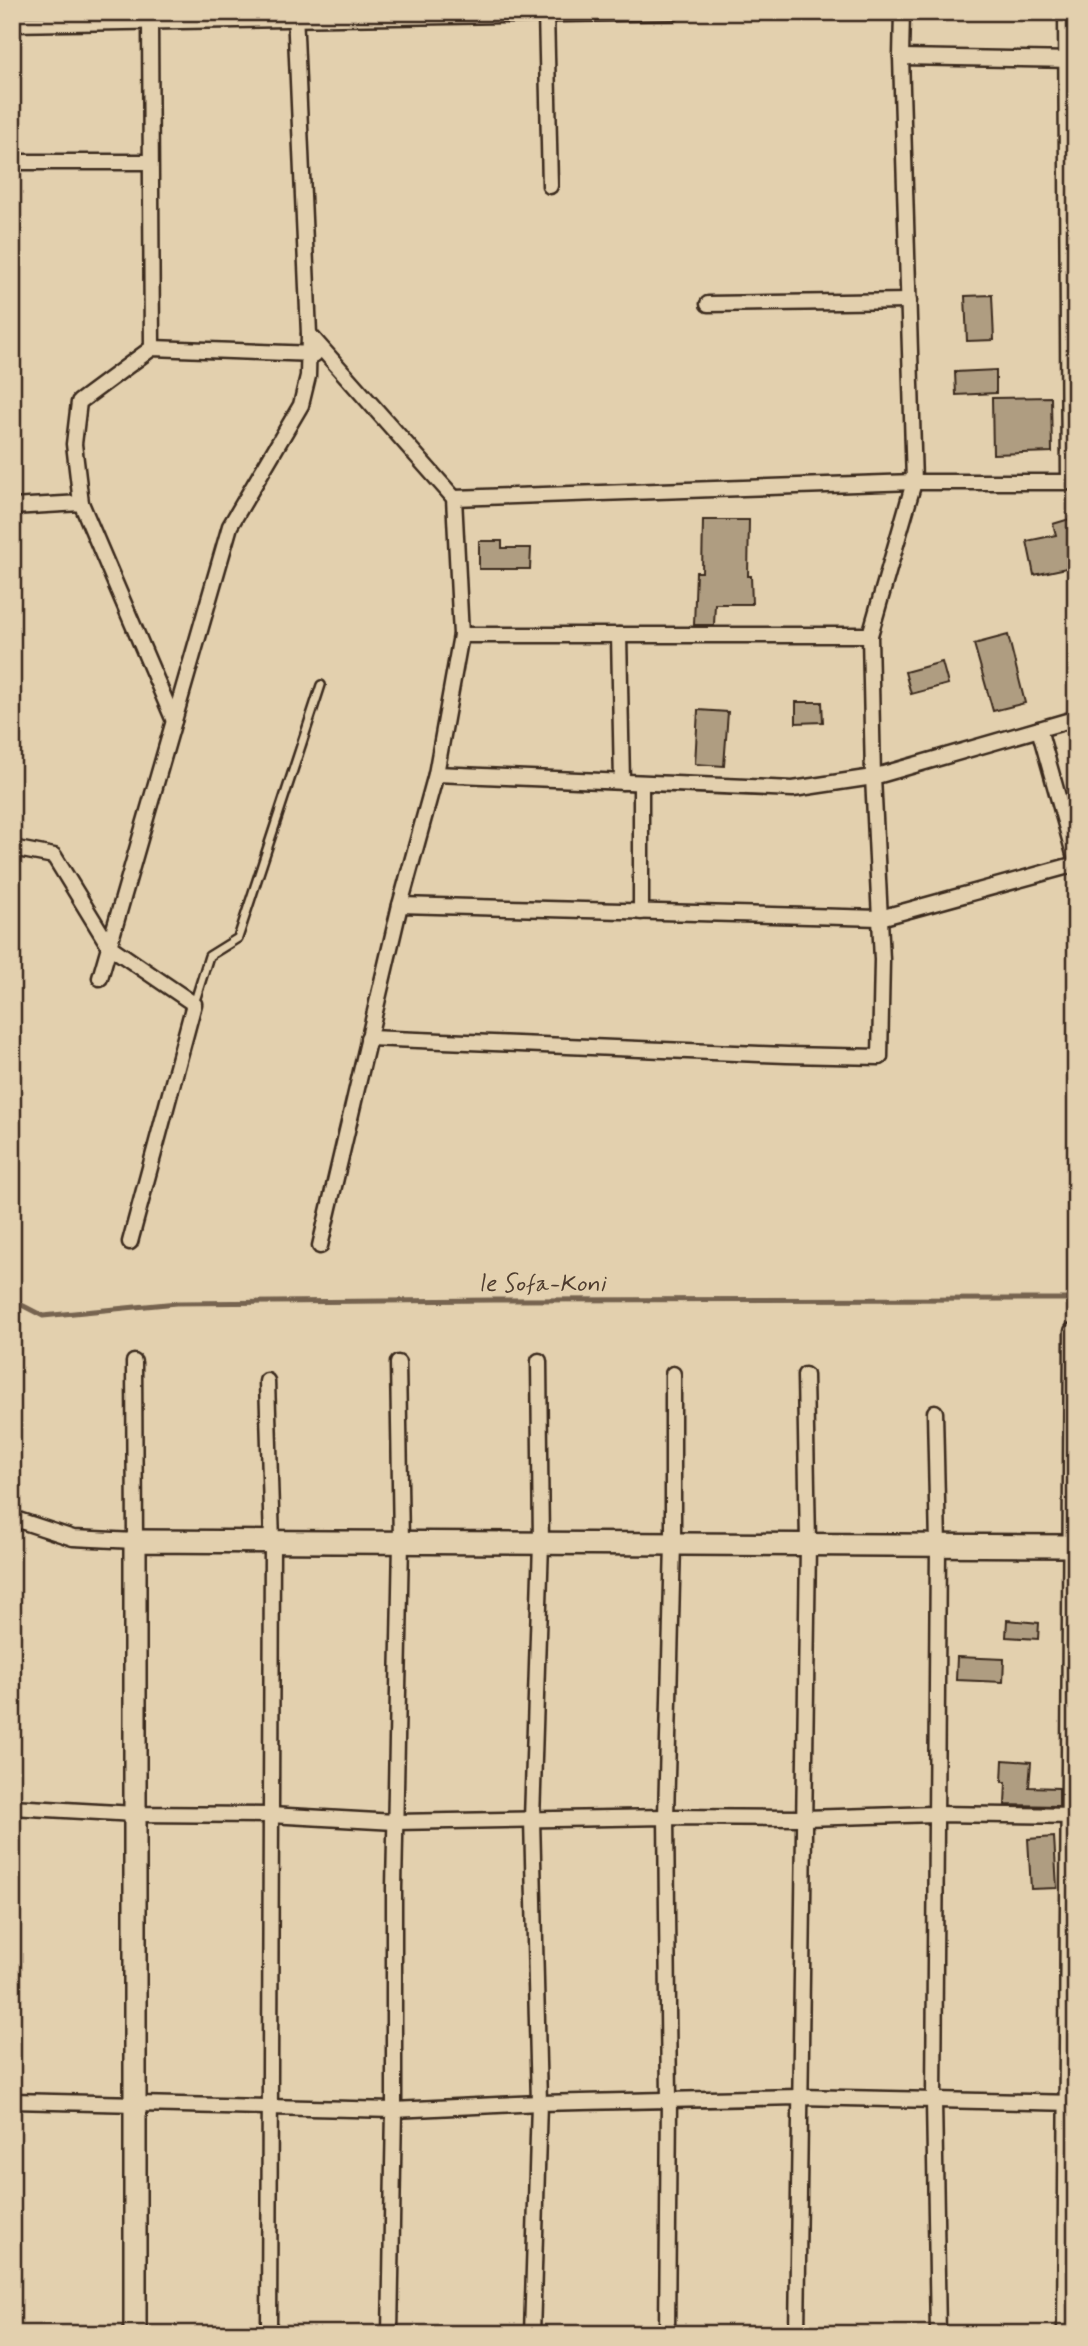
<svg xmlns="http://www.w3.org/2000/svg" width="1088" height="2346" font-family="Mynerve,sans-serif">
	<rect width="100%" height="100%" fill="#e3d0ae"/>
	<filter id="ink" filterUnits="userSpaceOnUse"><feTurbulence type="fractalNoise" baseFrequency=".0143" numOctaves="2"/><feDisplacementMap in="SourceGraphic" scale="14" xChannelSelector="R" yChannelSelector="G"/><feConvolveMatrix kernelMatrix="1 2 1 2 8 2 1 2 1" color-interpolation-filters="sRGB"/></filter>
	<g filter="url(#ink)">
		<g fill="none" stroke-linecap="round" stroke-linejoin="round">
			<path stroke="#766450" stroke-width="5" d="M 12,1300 L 43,1316 L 177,1303 L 493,1300 L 1076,1299"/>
		</g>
		<g fill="#af9d81" stroke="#3b2a1e" stroke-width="2">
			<path d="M 992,295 L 994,340 L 967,341 L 965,296 Z"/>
			<path d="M 996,370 L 996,393 L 956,395 L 955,372 Z"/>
			<path d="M 1051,397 L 1052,452 L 993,454 L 992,398 Z"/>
			<path d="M 1076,517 L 1076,566 L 1034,575 L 1027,541 L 1056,535 L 1053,524 Z"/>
			<path d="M 703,520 L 749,520 L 748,576 L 751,576 L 752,604 L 715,604 L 714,625 L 694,625 L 696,572 L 702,572 Z"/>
			<path d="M 479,541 L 502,541 L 502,548 L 531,548 L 530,569 L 479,569 Z"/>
			<path d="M 1008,635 L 1025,703 L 993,711 L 974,644 Z"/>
			<path d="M 942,662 L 948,684 L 911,694 L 905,672 Z"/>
			<path d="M 796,702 L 822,702 L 823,722 L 796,723 Z"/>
			<path d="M 698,710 L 728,712 L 724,766 L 695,764 Z"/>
			<path d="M 1007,1620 L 1039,1623 L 1038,1639 L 1006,1637 Z"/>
			<path d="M 957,1657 L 1004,1659 L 1003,1682 L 956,1680 Z"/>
			<path d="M 1003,1760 L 1031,1762 L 1029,1787 L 1059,1788 L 1059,1806 L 1005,1805 L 1006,1782 L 1002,1782 Z"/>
			<path d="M 1054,1837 L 1057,1888 L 1031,1889 L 1028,1839 Z"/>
		</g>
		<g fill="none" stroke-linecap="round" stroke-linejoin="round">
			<defs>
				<path id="lane" d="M 194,1004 L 209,956 L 238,938 L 321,685"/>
				<g id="street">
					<path d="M 546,12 L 550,186"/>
					<path d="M 1066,12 L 1069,482"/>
					<path d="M 150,22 L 152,348"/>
					<path d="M 12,24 L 674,12"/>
					<path d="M 901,57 L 1074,60"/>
					<path d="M 12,162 L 150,162"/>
					<path d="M 708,304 L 909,301"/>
					<path d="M 309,334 L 454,498 L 461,635 L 436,774 L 400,905 L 320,1246"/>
					<path d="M 454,498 L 914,482 L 1076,482"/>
					<path d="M 12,507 L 81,503"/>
					<path d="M 619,635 L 622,782"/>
					<path d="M 870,635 L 914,482 L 901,57 L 902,12"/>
					<path d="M 174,721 L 81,503 L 74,444 L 79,402 L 152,348 L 315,354"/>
					<path d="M 1039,729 L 1076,861"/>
					<path d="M 436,774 L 793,789 L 873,777 L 1074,719 L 1076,717"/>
					<path d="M 641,783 L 641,912"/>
					<path d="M 12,848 L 54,856 L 109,946 L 194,1004 L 130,1242"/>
					<path d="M 400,905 L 880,918 L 1076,864"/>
					<path d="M 100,978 L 230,526 L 301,405 L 308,376 L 309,334 L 295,12"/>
					<path d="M 368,1038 L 787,1055 L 880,1057 L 882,960 L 873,777 L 870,635 L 461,635"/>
					<path d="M 267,1381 L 272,1542 L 269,2334"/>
					<path d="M 935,1412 L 938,1546 L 934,2100 L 938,2334"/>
					<path d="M 12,1518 L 73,1538 L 135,1541 L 134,1362"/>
					<path d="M 12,1807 L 135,1814 L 270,1815 L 395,1822 L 666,1817 L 805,1818 L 935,1814 L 1076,1816"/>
					<path d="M 12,2101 L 394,2110 L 539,2103 L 799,2097 L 1076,2103"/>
					<path d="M 390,2334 L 394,2110 L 394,1888 L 401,1542 L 398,1363"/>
					<path d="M 532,2334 L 539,2103 L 532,1819 L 541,1543 L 539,1361"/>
					<path d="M 667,2334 L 669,2100 L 666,1817 L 673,1543 L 673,1374"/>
					<path d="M 797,2334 L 808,1544 L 805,1375"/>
					<path d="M 1065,2334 L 1072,1331"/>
				</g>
				<path id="secondary" d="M 135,2334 L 135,1541 L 1076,1546"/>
			</defs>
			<use href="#lane" stroke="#3b2a1e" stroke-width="12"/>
			<use href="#street" stroke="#3b2a1e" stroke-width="19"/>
			<use href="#secondary" stroke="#3b2a1e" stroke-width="26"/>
			<use href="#lane" stroke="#e3d0ae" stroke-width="7"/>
			<use href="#street" stroke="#e3d0ae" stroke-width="14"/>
			<use href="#secondary" stroke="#e3d0ae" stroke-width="21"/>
		</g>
	</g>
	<g text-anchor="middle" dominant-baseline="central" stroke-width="5" stroke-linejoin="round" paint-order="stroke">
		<g font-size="24" font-style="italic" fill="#4f3d2f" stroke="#e3d0ae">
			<text x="542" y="1284">le Sofa-Koni</text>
		</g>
	</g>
	<rect width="1088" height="2346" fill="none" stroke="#e3d0ae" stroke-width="42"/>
	<rect x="21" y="21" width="1046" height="2304" fill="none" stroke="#3b2a1e" stroke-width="2.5" filter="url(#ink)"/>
</svg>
